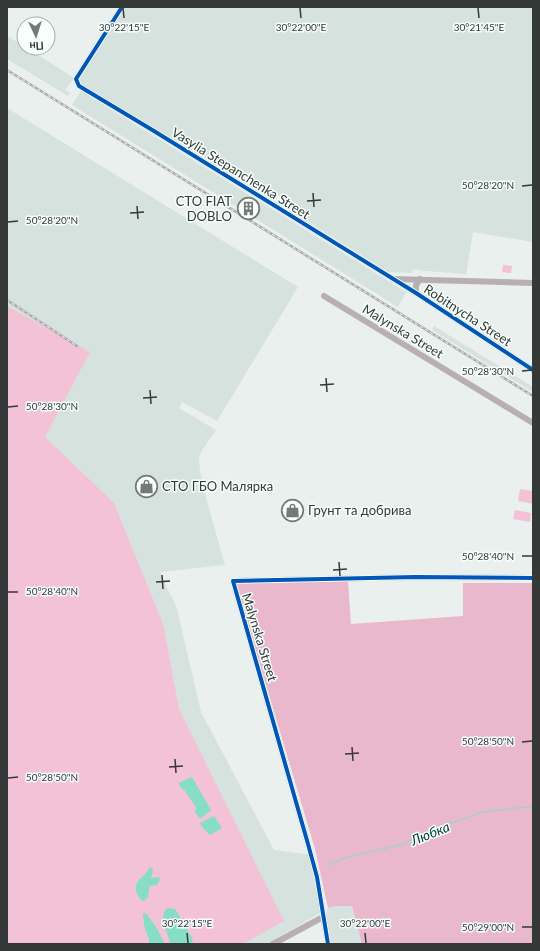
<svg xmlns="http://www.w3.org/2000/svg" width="540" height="951" font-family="Lato,sans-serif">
	<rect width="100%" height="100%" fill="#eaf0ed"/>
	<g fill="#d6e2dd">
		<path d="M 124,7 L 533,7 L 533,242 L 473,232 L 466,274 L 426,271 L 413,269 L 412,273 L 388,272 L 293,212 L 289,202 L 261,184 L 240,173 L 238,177 L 80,84 L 79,80 Z"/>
		<path d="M 7,36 L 24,46 L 24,48 L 27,48 L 74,78 L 65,90 L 70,93 L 68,96 L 7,59 Z"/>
		<path d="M 81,91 L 406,292 L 398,307 L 72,105 Z"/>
		<path d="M 7,108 L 298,287 L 217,421 L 182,402 L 179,408 L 216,430 L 201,452 L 199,459 L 200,471 L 208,505 L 225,565 L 160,572 L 166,586 L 176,605 L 201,712 L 274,850 L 311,855 L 325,910 L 267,944 L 7,944 Z"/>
		<path d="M 434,326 L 533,387 L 533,392 L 432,330 Z"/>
		<path d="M 336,906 L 352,906 L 368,944 L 331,944 L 326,914 L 328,908 Z"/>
	</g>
	<g fill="#f3c2d6">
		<path d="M 503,265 L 512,266 L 511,273 L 502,272 Z"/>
		<path d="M 7,306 L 90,352 L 45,437 L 114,503 L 163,624 L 179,709 L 284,921 L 243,944 L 7,944 Z"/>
		<path d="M 520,489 L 533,491 L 533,504 L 518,501 Z"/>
		<path d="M 515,510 L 531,513 L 530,522 L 513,519 Z"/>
	</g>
	<path fill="#e9b8cd" d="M 348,581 L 351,624 L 463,616 L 463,583 L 533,583 L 533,944 L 362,944 L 352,906 L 336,906 L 328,908 L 315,849 L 236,584 L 240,582 Z"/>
	<g fill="#85dec5">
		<path d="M 192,777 L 211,810 L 200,819 L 194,811 L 197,809 L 185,791 L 182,789 L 178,783 Z"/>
		<path d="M 214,816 L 222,828 L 210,835 L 203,828 L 200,823 Z"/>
		<path d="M 150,867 L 152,868 L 153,871 L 151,878 L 160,877 L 159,882 L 157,885 L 150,886 C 147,892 151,898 143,901 C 140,899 139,898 137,894 C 133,885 138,881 144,875 C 146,873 148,870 150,867 Z"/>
		<path d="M 167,908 L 175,909 L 177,912 L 192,938 L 193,944 L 170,944 C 169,932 157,920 167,908 Z"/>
		<path d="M 146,913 L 156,927 L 165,944 L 149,944 L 149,940 L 144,925 L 143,914 Z"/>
	</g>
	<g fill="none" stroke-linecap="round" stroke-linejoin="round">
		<path stroke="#85dec5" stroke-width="1" d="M 328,865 L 348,857 L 400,845 L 446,825 L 483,812 L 524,807 L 533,807"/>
		<g stroke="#b7afb1" stroke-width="6">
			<path d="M 122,7 L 76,79 L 79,86 L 154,131 L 416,293 L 533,370"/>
			<path d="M 393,279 L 533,283"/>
			<path d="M 416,293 L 416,285 L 420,279"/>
			<path d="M 324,296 L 533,423"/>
			<path d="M 273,944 L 323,917"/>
			<path d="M 328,944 L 317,877 L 308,844 L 233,581 L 416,577 L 533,578"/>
		</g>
		<defs>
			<g id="rail">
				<path d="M 7,70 L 533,396"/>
				<path d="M 7,300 L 77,346"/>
			</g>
		</defs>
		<use href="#rail" stroke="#aeaaac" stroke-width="2.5"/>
		<use href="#rail" stroke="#f6fffc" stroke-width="1" stroke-dasharray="3" stroke-linecap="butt"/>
		<defs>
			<g id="cycleway">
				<path d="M 122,7 L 76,79 L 79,86 L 154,131 L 416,293 L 533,370"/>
				<path d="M 328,944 L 317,877 L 308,844 L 233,581 L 416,577 L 533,578"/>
			</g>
		</defs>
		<use href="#cycleway" stroke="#f6fffc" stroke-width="6"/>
		<use href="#cycleway" stroke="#0057b8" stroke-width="4"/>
	</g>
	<path fill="none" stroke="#343836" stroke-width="1.5" d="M 123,8 L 124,18M 300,8 L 301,18M 478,8 L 479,18M 522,186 L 532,185M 313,193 L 314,207M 307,201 L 321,200M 137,206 L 138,219M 130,213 L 144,212M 8,222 L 18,221M 522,371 L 532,370M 326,378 L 327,392M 320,385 L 334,384M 150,390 L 151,404M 143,398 L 157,397M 8,407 L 18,406M 522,556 L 532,556M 339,562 L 340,576M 333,570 L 347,569M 162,575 L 163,589M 156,582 L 170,581M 8,592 L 18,592M 522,742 L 532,741M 352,747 L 353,761M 345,754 L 359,753M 175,759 L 176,773M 169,767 L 183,766M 8,778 L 18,777M 522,927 L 532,927M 187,933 L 188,943M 365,933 L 366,943"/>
	<defs>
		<symbol id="building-ring" viewBox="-11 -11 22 22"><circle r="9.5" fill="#f6fffc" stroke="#747876" stroke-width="1.5"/><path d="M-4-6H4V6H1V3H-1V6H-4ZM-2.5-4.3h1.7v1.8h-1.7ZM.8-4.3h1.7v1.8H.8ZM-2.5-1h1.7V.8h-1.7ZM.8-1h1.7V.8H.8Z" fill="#747876"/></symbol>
		<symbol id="shop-ring" viewBox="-11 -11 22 22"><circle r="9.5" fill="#f6fffc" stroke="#747876" stroke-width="1.5"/><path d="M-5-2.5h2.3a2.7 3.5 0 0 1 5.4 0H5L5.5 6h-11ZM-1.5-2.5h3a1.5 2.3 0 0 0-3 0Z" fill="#747876"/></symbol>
	</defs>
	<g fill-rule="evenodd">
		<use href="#building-ring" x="236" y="196" width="25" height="25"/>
		<use href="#shop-ring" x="134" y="474" width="25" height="25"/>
		<use href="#shop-ring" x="280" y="498" width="25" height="25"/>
	</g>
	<g text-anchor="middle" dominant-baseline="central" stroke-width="3" stroke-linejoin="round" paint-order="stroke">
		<g font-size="13" fill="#343836" stroke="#f6fffc">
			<text transform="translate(241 173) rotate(32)">Vasylia Stepanchenka Street</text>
			<text transform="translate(468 315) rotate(33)">Robitnycha Street</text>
			<text transform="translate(403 331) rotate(31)">Malynska Street</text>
			<text transform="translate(260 637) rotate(73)">Malynska Street</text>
		</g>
		<g font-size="13" fill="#343836" stroke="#f6fffc" text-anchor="start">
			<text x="232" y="201" text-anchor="end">СТО FIAT<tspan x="232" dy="15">DOBLO</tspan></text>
			<text x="162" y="486">СТО ГБО Малярка</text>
			<text x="308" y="510">Грунт та добрива</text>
		</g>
		<g font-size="14" font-style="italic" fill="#023c2f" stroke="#f6fffc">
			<text transform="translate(430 833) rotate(-22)">Любка</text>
		</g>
	</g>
	<g font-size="10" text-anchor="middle" fill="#343836" stroke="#f6fffc" stroke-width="3" stroke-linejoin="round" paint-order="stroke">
		<text x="124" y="31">30°22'15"E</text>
		<text x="301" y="31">30°22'00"E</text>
		<text x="479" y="31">30°21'45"E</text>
		<text x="488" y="189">50°28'20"N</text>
		<text x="52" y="224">50°28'20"N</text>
		<text x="488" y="375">50°28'30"N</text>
		<text x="52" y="410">50°28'30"N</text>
		<text x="488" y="560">50°28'40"N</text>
		<text x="52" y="595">50°28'40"N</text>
		<text x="488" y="745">50°28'50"N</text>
		<text x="52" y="781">50°28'50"N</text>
		<text x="187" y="927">30°22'15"E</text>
		<text x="365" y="927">30°22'00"E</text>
		<text x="488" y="931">50°29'00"N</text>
	</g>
	<rect width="540" height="951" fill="none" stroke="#343836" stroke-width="16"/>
	<g transform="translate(36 36) rotate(176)"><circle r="19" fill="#f6fffc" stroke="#a8afad"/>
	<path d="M0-3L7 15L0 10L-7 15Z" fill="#747876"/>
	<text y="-6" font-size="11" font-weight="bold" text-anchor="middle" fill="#343836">Пн</text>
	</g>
</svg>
